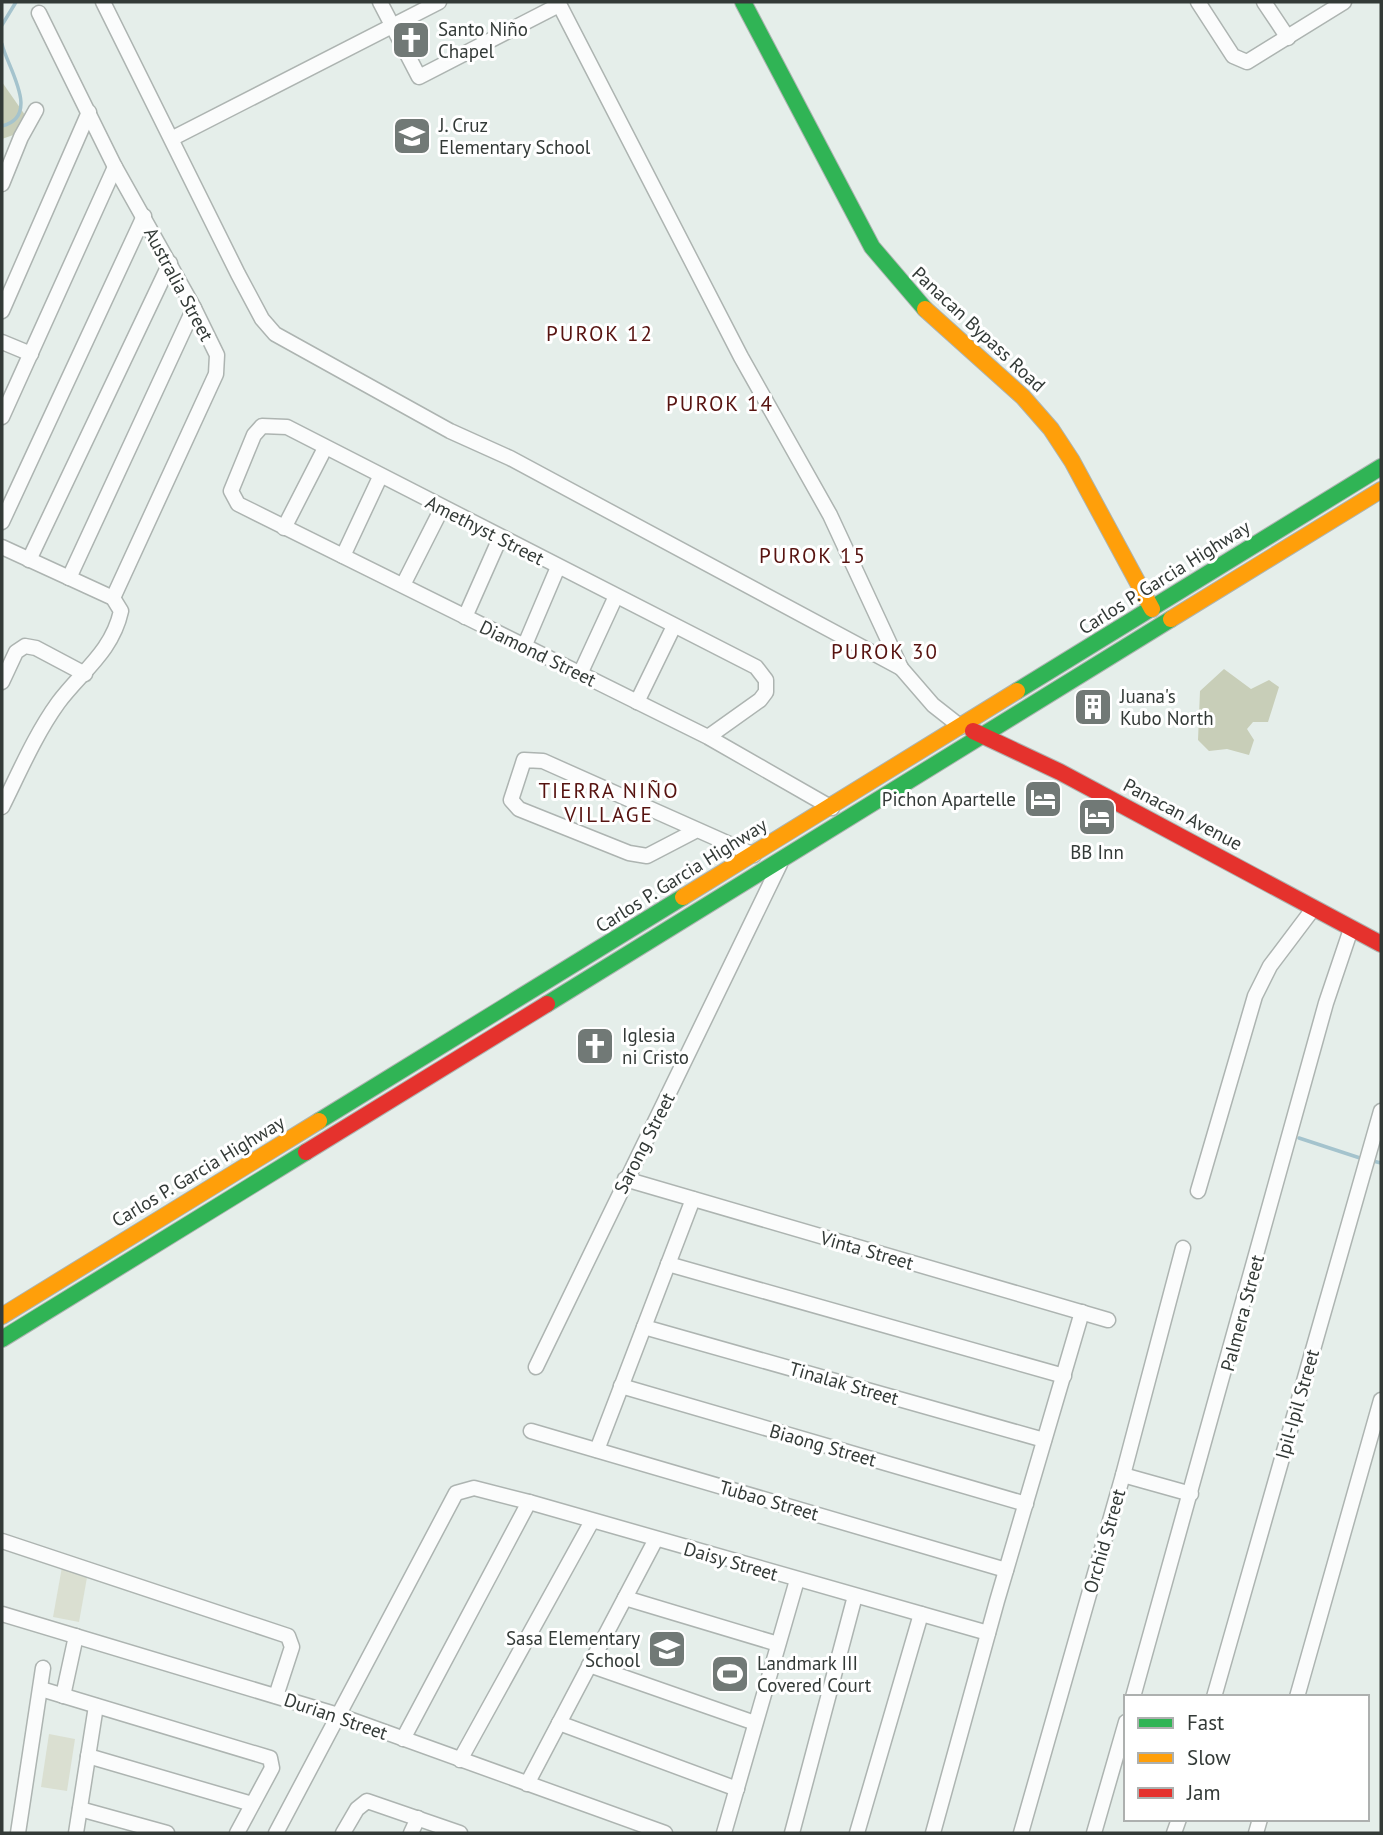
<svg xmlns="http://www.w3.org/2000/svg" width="1383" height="1835" font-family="'PT Sans',sans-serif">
	<rect width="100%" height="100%" fill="#e5eeea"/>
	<g fill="#dadfd1">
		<path d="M 62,1567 L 88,1572 L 79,1622 L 53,1617 Z"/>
		<path d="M 49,1734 L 75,1739 L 67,1791 L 41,1787 Z"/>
	</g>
	<g fill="#c8ceb8">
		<path d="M 2,82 L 25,115 L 16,134 L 2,139 Z"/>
		<path d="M 1224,669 L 1251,689 L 1269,680 L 1279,687 L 1268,722 L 1253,722 L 1247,729 L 1254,740 L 1249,755 L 1227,749 L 1209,751 L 1198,740 L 1200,691 Z"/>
	</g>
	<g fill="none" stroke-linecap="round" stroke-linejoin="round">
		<g stroke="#a4c3cd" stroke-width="3.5">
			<path d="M 2,25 L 16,2"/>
			<path d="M 2,44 C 7,67 42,116 2,126"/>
			<path d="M 1299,1138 L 1363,1159"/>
			<path d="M 1373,1161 L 1381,1163"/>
		</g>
		<defs>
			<g id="street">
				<path d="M 103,2 L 238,274 L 262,319 L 275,334 L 450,431 L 510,458 L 901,668"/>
				<path d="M 380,2 L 419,77 L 559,5"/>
				<path d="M 558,2 L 741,357 L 830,515 L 901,668 L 933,705 L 961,727"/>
				<path d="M 1198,2 L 1233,56 L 1247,62 L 1344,2"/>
				<path d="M 1264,2 L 1288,38"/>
				<path d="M 39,13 L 115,167 L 194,308 L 217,355 L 216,374 L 113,598"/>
				<path d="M 173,138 L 439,2"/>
				<path d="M 2,184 L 21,137 L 36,110"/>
				<path d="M 2,311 L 89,112"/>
				<path d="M 2,342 L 31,354"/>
				<path d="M 2,417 L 115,167"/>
				<path d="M 2,522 L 144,216"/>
				<path d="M 284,528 L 325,448"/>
				<path d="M 2,547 L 113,598 L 121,611 C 112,652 81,672 58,703 C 35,735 19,773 2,807"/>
				<path d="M 343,556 L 380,477"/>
				<path d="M 29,560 L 170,263"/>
				<path d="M 69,578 L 194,308"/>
				<path d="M 403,585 L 442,508"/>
				<path d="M 465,617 L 500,538"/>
				<path d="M 524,647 L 558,567"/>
				<path d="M 580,674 L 616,596"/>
				<path d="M 2,682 L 16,652 L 25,646 L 36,648 L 85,674"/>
				<path d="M 637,702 L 674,626"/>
				<path d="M 708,737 L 760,700 L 766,692 L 766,680 L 756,667 L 287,427 L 262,426 L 254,435 L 231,491 L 238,504 L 708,737 L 832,808"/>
				<path d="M 697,830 L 647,856 L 629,853 L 519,809 L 511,800 L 524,760 L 543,761 L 754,855"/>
				<path d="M 625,1179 L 1108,1320"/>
				<path d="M 1198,1191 L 1255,996 L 1270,966 L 1313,909"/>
				<path d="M 668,1264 L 1064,1376"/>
				<path d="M 644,1327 L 1044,1440"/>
				<path d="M 536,1367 L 780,864"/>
				<path d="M 621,1386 L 1026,1504"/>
				<path d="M 531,1431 L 1006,1570"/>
				<path d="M 597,1450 L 693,1199"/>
				<path d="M 1123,1475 L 1191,1494"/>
				<path d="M 2,1541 L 288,1636 L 292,1647 L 276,1696"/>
				<path d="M 625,1598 L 778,1644"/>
				<path d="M 2,1614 L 338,1715 L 665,1833"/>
				<path d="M 589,1665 L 755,1723"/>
				<path d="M 41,1689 L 270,1758 L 272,1768 L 237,1833"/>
				<path d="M 63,1696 L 76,1636"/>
				<path d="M 1133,1697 L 1326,1003 L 1351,929"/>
				<path d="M 1214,1697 L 1381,1111"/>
				<path d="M 1297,1697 L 1381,1400"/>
				<path d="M 559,1723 L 737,1789"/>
				<path d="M 403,1739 L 529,1502"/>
				<path d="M 88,1756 L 252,1804"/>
				<path d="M 460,1760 L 592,1521"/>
				<path d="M 527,1784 L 656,1539"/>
				<path d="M 80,1809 L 167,1833"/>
				<path d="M 18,1833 L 43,1668"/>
				<path d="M 76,1833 L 96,1706"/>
				<path d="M 276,1833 L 456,1493 L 474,1488 L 529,1502 L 988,1633"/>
				<path d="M 343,1833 L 357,1809 L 367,1801 L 460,1833"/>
				<path d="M 411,1833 L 418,1818"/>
				<path d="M 724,1833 L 797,1580"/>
				<path d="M 792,1833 L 855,1596"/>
				<path d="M 857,1833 L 921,1614"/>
				<path d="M 933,1833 L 997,1601 L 1082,1312"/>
				<path d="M 1021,1833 L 1123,1475 L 1183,1248"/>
				<path d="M 1094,1833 L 1126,1722"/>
				<path d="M 1174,1833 L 1179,1819"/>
				<path d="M 1256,1833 L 1260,1819"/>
			</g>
			<g id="fast">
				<path d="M 743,2 L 872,247 L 925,309"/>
				<path d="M 1017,691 L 1381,467"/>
				<path d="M 547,1004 L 1171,619"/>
				<path d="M 319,1121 L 683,897"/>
				<path d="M 2,1339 L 306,1152"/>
			</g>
			<g id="slow">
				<path d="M 925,309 L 1023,397 L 1051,429 L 1072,461 L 1152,609"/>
				<path d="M 1171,619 L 1381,490"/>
				<path d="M 683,897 L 1017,691"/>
				<path d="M 2,1316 L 319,1121"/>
			</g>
			<g id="jam">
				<path d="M 973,731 L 1060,772 L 1381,944"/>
				<path d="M 306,1152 L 547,1004"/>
			</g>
		</defs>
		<use href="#street" stroke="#adb4b1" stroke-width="17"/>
		<use href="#fast" stroke="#adb4b1" stroke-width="18"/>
		<use href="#slow" stroke="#adb4b1" stroke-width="18"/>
		<use href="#jam" stroke="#adb4b1" stroke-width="18"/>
		<use href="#street" stroke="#fbfcfc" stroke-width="14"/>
		<use href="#fast" stroke="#30b455" stroke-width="16"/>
		<use href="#slow" stroke="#ff9f0a" stroke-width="16"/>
		<use href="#jam" stroke="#e5322d" stroke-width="16"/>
	</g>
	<defs>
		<symbol id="church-square" viewBox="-11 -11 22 22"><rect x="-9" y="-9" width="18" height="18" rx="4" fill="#717976" stroke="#fff"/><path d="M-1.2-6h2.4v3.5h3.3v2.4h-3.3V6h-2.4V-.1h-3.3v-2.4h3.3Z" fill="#fff"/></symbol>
		<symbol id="school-square" viewBox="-11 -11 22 22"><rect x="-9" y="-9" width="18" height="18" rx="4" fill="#717976" stroke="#fff"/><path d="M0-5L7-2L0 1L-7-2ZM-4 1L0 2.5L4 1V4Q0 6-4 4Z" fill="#fff"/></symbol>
		<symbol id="building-square" viewBox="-11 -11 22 22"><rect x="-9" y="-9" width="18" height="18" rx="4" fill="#717976" stroke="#fff"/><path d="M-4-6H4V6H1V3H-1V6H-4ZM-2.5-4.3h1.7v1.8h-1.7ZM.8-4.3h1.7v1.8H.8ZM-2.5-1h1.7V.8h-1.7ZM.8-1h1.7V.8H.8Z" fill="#fff"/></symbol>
		<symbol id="hotel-square" viewBox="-11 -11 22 22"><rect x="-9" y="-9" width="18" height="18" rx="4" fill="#717976" stroke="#fff"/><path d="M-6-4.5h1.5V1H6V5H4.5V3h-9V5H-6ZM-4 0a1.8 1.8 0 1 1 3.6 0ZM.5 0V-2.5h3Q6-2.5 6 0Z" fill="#fff"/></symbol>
		<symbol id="stadium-square" viewBox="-11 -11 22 22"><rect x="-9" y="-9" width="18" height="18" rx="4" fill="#717976" stroke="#fff"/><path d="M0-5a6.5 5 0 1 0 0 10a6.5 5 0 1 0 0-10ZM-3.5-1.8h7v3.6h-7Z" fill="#fff"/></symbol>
	</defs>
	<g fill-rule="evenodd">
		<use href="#church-square" x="389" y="18" width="44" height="44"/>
		<use href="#school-square" x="390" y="114" width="44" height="44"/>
		<use href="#building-square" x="1071" y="685" width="44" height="44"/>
		<use href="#hotel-square" x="1021" y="777" width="44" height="44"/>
		<use href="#hotel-square" x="1075" y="795" width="44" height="44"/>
		<use href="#church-square" x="573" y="1024" width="44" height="44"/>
		<use href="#school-square" x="645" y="1627" width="44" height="44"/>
		<use href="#stadium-square" x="708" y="1652" width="44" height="44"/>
	</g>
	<g text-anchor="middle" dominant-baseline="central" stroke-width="6" stroke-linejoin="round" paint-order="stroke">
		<g font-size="19" fill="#333a37" stroke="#fff" text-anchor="start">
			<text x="438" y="29">Santo Niño<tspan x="438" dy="22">Chapel</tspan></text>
			<text x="439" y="125">J. Cruz<tspan x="439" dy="22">Elementary School</tspan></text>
			<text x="1120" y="696">Juana's<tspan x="1120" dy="22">Kubo North</tspan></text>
			<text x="1016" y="799" text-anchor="end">Pichon Apartelle</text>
			<text x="1097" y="852" text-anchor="middle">BB Inn</text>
			<text x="622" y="1035">Iglesia<tspan x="622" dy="22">ni Cristo</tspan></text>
			<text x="640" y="1638" text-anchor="end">Sasa Elementary<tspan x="640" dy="22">School</tspan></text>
			<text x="757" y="1663">Landmark III<tspan x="757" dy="22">Covered Court</tspan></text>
		</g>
		<g font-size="19" fill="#333a37" stroke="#fff">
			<text transform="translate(179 284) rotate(62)">Australia Street</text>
			<text transform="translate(979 329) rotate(43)">Panacan Bypass Road</text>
			<text transform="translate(485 530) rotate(27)">Amethyst Street</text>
			<text transform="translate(1164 577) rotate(-32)">Carlos P. Garcia Highway</text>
			<text transform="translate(538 653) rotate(26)">Diamond Street</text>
			<text transform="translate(1183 814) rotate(28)">Panacan Avenue</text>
			<text transform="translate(681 875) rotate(-32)">Carlos P. Garcia Highway</text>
			<text transform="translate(644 1143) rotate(-63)">Sarong Street</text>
			<text transform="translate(198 1171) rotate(-31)">Carlos P. Garcia Highway</text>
			<text transform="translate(867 1250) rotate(16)">Vinta Street</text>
			<text transform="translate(1242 1313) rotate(-75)">Palmera Street</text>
			<text transform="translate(844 1383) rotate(16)">Tinalak Street</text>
			<text transform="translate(1297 1404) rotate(-74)">Ipil-Ipil Street</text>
			<text transform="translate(823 1445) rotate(16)">Biaong Street</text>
			<text transform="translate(769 1500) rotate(16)">Tubao Street</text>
			<text transform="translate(1104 1541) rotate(-74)">Orchid Street</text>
			<text transform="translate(731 1561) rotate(16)">Daisy Street</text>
			<text transform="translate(336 1716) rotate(19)">Durian Street</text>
		</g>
		<g font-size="21" letter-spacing="2" fill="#571310" stroke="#fff">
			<text x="600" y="333">PUROK 12</text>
			<text x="720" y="403">PUROK 14</text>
			<text x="813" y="555">PUROK 15</text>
			<text x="885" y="651">PUROK 30</text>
			<text x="609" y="790">TIERRA NIÑO<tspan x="609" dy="24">VILLAGE</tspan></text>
		</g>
	</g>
	<rect width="1383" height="1835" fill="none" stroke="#333a37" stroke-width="7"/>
	<rect x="1124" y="1695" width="245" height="126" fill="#ffffff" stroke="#adb0af" stroke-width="2"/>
	<rect x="1138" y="1718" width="35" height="10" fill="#30b455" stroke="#adb0af" stroke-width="2"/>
	<text x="1187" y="1730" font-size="21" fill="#333a37">Fast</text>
	<rect x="1138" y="1753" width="35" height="10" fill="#ff9f0a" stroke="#adb0af" stroke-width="2"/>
	<text x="1187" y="1765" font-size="21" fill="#333a37">Slow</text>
	<rect x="1138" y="1788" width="35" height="10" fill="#e5322d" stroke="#adb0af" stroke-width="2"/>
	<text x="1187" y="1800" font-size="21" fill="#333a37">Jam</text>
</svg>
